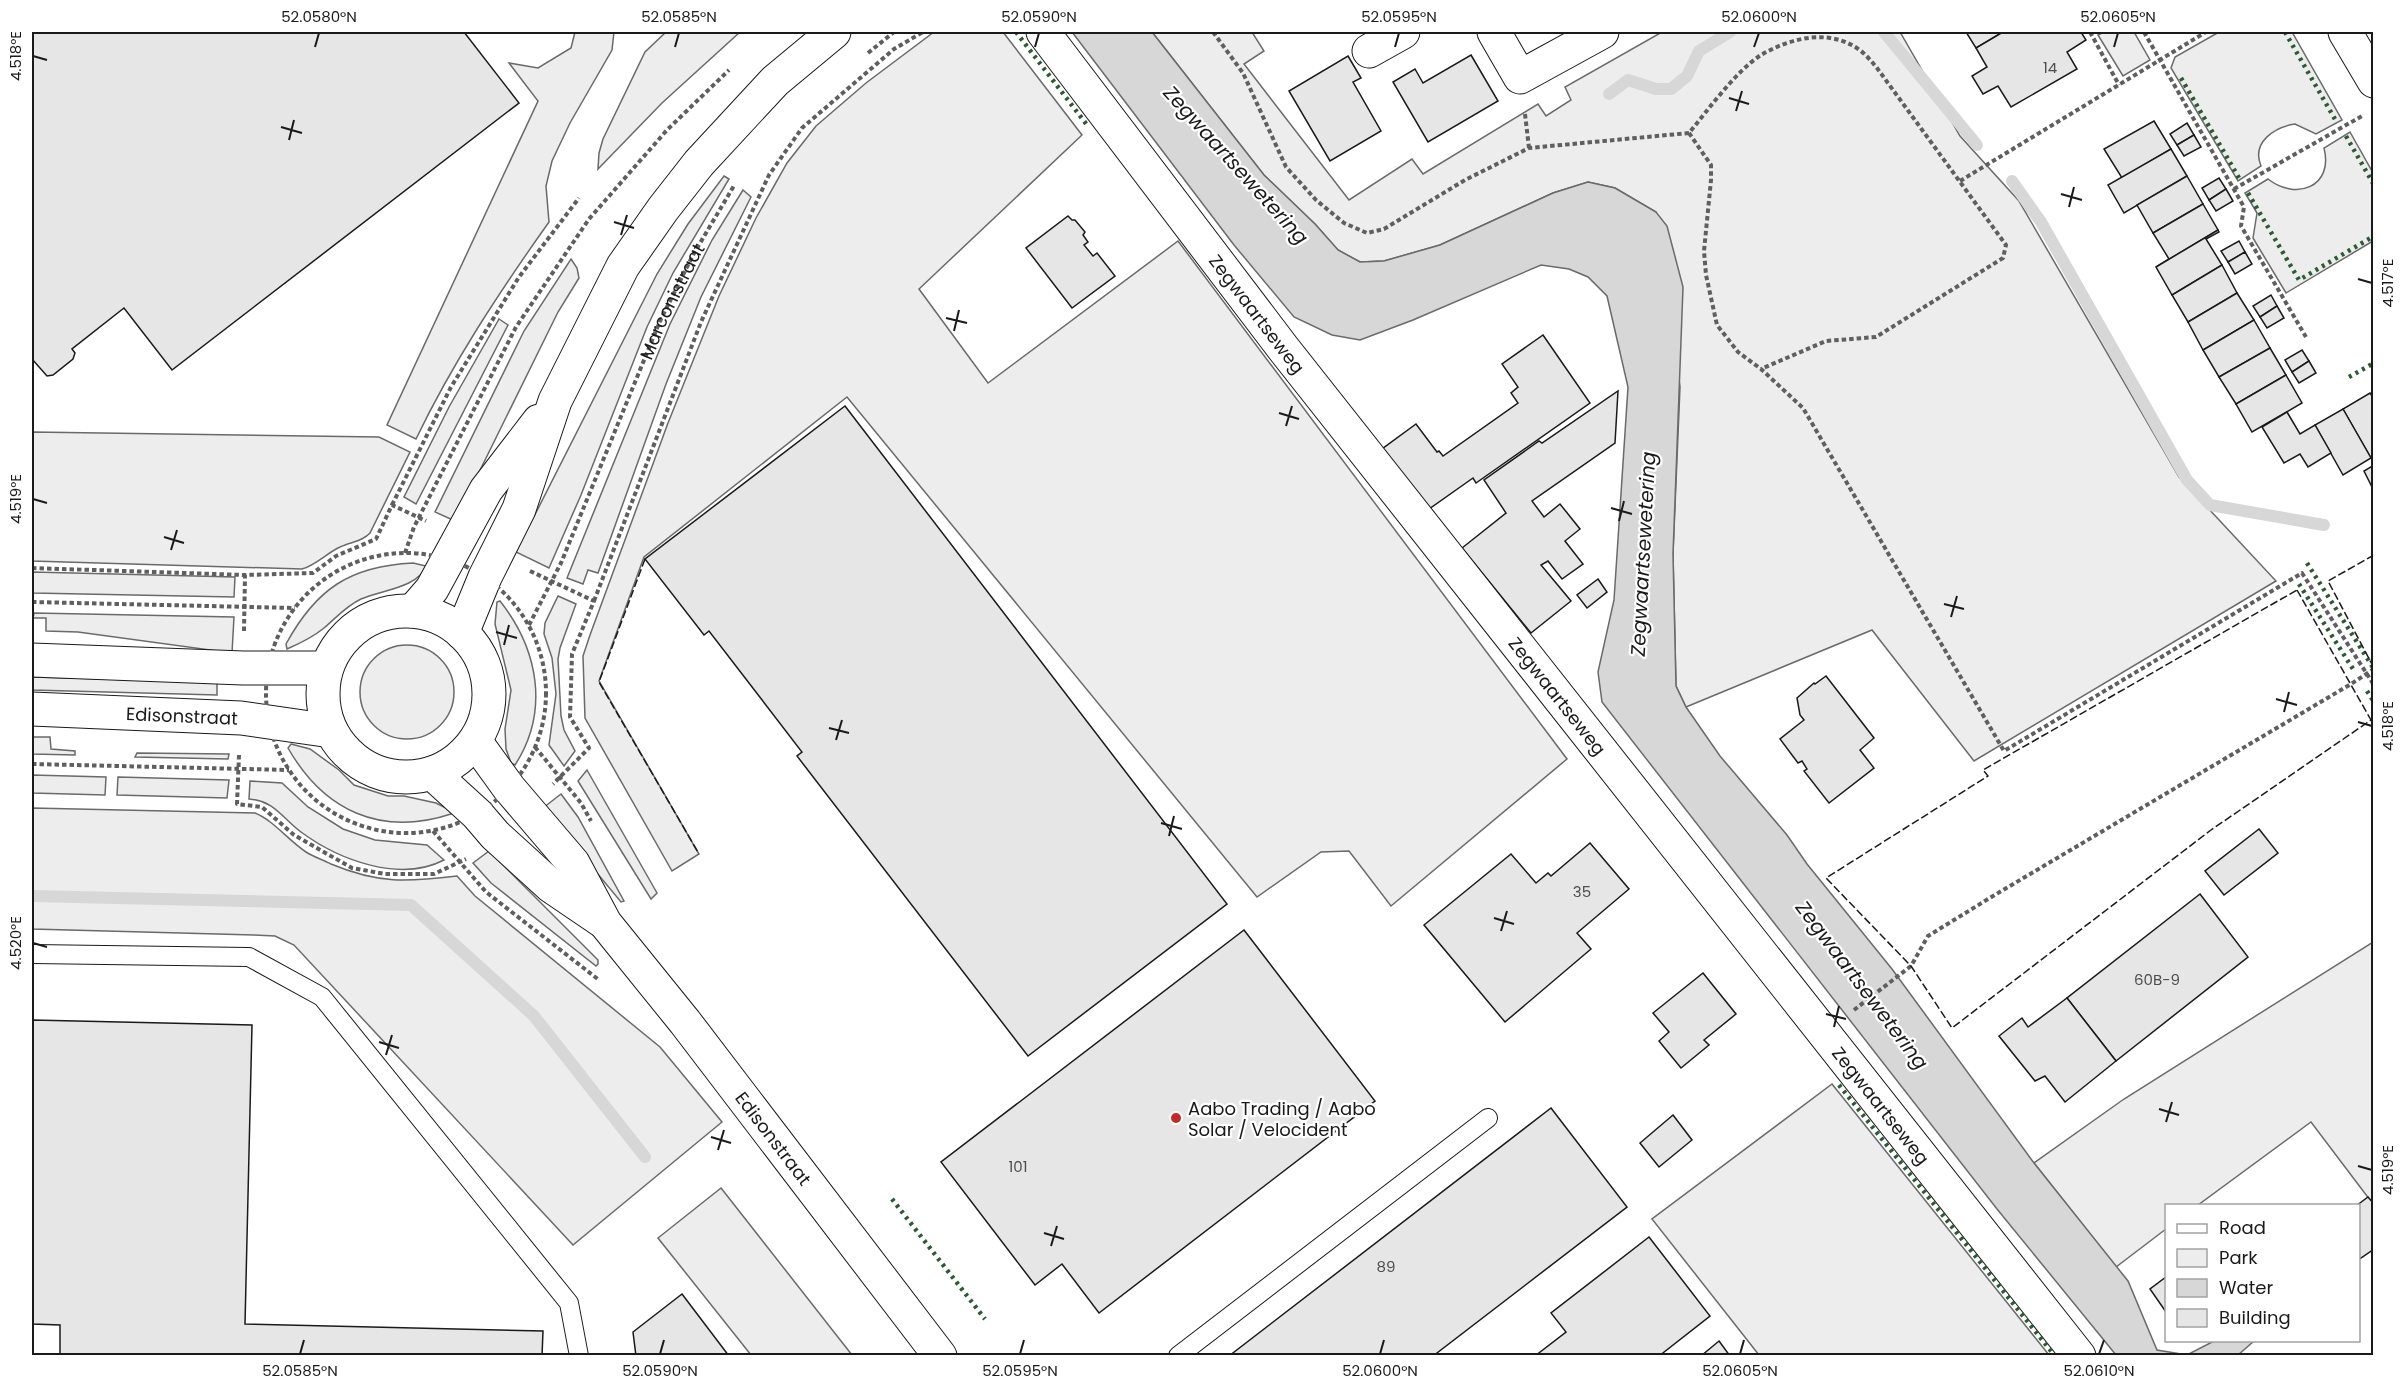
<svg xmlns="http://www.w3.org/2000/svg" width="2405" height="1387" font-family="Poppins,sans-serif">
	<rect width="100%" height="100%" fill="#fff"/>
	<g fill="#ededed" stroke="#6a6a6a" stroke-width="1.5">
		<path d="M 575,32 L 614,32 L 612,50 L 570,123 L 552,161 L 546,186 L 549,222 C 500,291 453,362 416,439 L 387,425 L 538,101 L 509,63 L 538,68 L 571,48 Z"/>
		<path d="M 666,32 L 740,32 L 662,103 L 598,169 L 599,153 L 603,139 L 645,52 Z"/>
		<path d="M 934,32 L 1003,32 L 1082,135 L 919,289 L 988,383 L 1178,241 L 1567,759 L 1391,906 L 1349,851 L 1321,852 L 1257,897 L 847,397 L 644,557 L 599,681 L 699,854 L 672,871 L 585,718 L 583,656 L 590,635 L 668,423 L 719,296 L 756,218 L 787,163 L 816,126 L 866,83 Z"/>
		<path d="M 1152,32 L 1252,32 L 1264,51 L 1244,64 L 1349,200 L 1412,159 L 1423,174 L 1538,104 L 1546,116 L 1571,100 L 1565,87 L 1662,32 L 1900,32 L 1960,136 L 2019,201 L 2179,477 L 2276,581 L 1974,761 L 1872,630 L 1686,707 L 1676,686 L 1673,554 L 1680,387 L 1656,212 L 1615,188 L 1588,182 L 1553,193 L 1440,245 L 1384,261 L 1360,262 L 1338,250 L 1315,224 L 1264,175 Z"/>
		<path d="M 2104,32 L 2134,32 L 2150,60 L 2123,76 L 2098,35 Z"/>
		<path d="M 2219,32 L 2292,32 L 2342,120 L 2316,134 L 2295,124 C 2275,127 2251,142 2261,166 L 2238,181 L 2171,68 L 2175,57 Z"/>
		<path d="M 2350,132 L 2373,173 L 2373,241 L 2286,293 L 2253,238 L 2257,213 L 2245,193 L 2268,179 C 2296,201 2334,187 2324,148 Z"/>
		<path d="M 724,176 L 729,179 L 673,273 L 647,327 L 581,495 L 549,568 L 516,552 L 657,274 L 688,224 Z"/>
		<path d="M 743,190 L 751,197 L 701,297 L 666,384 L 598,573 L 588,570 L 583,584 L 567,578 L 670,324 L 712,240 Z"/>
		<path d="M 571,259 L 577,268 L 579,278 L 558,312 L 455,521 L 435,512 L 524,331 Z"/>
		<path d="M 499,319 L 508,325 L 416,504 L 404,497 L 449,407 Z"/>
		<path d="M 32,432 L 379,437 L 410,452 L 370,533 C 362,542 350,542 340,547 C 327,553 316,565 302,569 L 32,561 Z"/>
		<path d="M 413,563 L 426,566 C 418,588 381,590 361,599 C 346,606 337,617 324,628 C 313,637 301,643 287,649 L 286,644 C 316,589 350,566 413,563 Z"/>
		<path d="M 32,572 L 235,577 L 234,597 L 32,593 Z"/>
		<path d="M 558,596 L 576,604 L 560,648 L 558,659 L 561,716 L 564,730 L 575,751 L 564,766 L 549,745 L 556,694 L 552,658 L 544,634 L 545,623 Z"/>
		<path d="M 500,601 C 538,649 550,711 515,765 L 511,763 L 506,749 L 505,729 L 511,690 L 495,624 L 497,602 Z"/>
		<path d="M 34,613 L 234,617 L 232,653 L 78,632 L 46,631 L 46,618 L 33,618 Z"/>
		<circle cx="407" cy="692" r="47"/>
		<path d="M 32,677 L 217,682 L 217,695 L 32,690 Z"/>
		<path d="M 32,737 L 50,737 L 51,749 L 75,751 L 75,755 L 32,754 Z"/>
		<path d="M 291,744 L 310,749 L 339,770 L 354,785 L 388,796 L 404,796 L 436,803 L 450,810 L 451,814 C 381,837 324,811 288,748 Z"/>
		<path d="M 137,753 L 229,754 L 228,759 L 135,757 Z"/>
		<path d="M 587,770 L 657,893 L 651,899 L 578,781 Z"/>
		<path d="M 32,775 L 106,777 L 105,795 L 32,793 Z"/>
		<path d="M 118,777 L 229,780 L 227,798 L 117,795 Z"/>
		<path d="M 250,781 L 282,783 L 308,807 L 343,829 L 375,840 L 427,845 L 444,860 C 400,883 339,860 301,832 C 281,817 275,801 249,799 Z"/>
		<path d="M 561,794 L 578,817 L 624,901 L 621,902 L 543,808 Z"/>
		<path d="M 32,808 L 255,813 C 273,820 289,841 306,852 C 314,857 323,860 331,864 C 379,884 407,882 457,876 L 475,896 L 660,1047 L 722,1122 L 573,1245 L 294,945 L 275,936 L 254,935 L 32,929 Z"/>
		<path d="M 489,851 L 598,960 L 598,964 L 596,966 L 491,883 L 473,863 Z"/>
		<path d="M 2373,942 L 2373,1204 L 2311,1122 L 2198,1205 L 2166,1206 L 2166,1229 L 2116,1267 L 2034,1163 L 2124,1099 Z"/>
		<path d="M 1832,1084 L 2049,1355 L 1759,1355 L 1652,1219 Z"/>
		<path d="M 721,1188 L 852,1355 L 751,1355 L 658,1238 Z"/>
	</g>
	<path fill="#d7d7d7" stroke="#6a6a6a" stroke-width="1.5" d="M 1072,32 L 1152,32 L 1264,175 L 1315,224 L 1338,250 L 1360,262 L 1384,261 L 1440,245 L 1553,193 L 1588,182 L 1615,188 L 1656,212 L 1667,226 L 1683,287 L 1673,554 L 1676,686 L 1686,707 L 1720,756 L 1787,835 L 1807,864 L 1892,969 L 2034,1163 L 2128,1281 L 2157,1350 L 2187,1355 L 2214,1341 L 2254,1341 L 2238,1355 L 2116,1355 L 1997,1209 L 1602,702 L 1598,672 L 1614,600 L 1628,387 L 1607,296 L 1588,277 L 1569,269 L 1541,265 L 1413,320 L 1360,340 L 1332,335 L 1294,317 L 1234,245 Z"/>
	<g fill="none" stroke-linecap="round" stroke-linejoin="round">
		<g stroke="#d7d7d7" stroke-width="12">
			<path d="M 1884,32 L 1977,145"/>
			<path d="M 1609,94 L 1628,80 L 1656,89 L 1671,89 L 1687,76 L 1699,51 L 1730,32"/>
			<path d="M 2012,181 L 2041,222 L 2187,480 L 2210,505 L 2324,525"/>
			<path d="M 32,896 L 411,905 L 534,1016 L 645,1157"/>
		</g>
	</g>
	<g fill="#e6e6e6" stroke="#1a1a1a" stroke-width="1.5">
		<path d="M 32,32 L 464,32 L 519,103 L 172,370 L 124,308 L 72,349 L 75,353 L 73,359 L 53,375 L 47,376 L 32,359 Z"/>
		<path d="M 1966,32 L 2003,32 L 1976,48 Z"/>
		<path d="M 2003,32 L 2081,32 L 2086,40 L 2067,52 L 2077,69 L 2011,107 L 1998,86 L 1983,94 L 1972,76 L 1987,67 L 1976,48 Z"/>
		<path d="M 1471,55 L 1498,101 L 1428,142 L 1393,82 L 1415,69 L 1423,83 Z"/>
		<path d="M 1348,56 L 1361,78 L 1353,82 L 1381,131 L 1330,161 L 1289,91 Z"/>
		<path d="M 2154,121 L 2171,149 L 2122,178 L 2104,149 Z"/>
		<path d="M 2187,123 L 2194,135 L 2177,145 L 2170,134 Z"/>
		<path d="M 2194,135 L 2201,147 L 2184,156 L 2177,145 Z"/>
		<path d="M 2171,149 L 2187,176 L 2124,213 L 2108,185 Z"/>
		<path d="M 2187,176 L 2203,204 L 2153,233 L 2137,205 Z"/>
		<path d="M 2219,178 L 2226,189 L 2209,200 L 2202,188 Z"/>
		<path d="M 2226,189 L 2233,201 L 2216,211 L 2209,200 Z"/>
		<path d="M 2203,204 L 2218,230 L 2156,267 L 2169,259 L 2153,233 Z"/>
		<path d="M 1068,216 L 1072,220 L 1075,220 L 1085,232 L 1083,235 L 1088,242 L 1084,245 L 1093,256 L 1097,253 L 1115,276 L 1072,308 L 1026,248 Z"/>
		<path d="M 2218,230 L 2219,232 L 2206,239 L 2222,265 L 2172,295 L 2156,267 Z"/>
		<path d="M 2239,241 L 2245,252 L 2228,262 L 2221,251 Z"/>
		<path d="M 2245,252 L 2252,264 L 2235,274 L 2228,262 Z"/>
		<path d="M 2222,265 L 2237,293 L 2188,322 L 2172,295 Z"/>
		<path d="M 2237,293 L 2254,320 L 2203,350 L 2188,322 Z"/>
		<path d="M 2271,295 L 2277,306 L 2260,317 L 2253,306 Z"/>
		<path d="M 2277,306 L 2284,318 L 2267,328 L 2260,317 Z"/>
		<path d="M 2254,320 L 2270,348 L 2219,377 L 2203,350 Z"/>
		<path d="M 1543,335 L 1590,403 L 1476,483 L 1473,478 L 1429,509 L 1382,449 L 1416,424 L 1437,452 L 1439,451 L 1443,456 L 1518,403 L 1511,393 L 1518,387 L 1502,364 Z"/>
		<path d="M 2270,348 L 2286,375 L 2236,404 L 2219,377 Z"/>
		<path d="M 2302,350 L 2309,361 L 2292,372 L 2285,360 Z"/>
		<path d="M 2309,361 L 2316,373 L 2299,383 L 2292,372 Z"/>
		<path d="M 2286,375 L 2302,403 L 2252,432 L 2236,404 Z"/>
		<path d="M 1618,391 L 1615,443 L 1532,501 L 1544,517 L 1560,504 L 1580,529 L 1565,541 L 1583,564 L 1562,579 L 1548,561 L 1541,565 L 1571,601 L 1531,633 L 1462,548 L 1506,513 L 1484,480 L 1539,441 L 1542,443 Z"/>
		<path d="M 2370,393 L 2374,399 L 2374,457 L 2371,458 L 2343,409 Z"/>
		<path d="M 845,406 L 1227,904 L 1028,1056 L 797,756 L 802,752 L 709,631 L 704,635 L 645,559 Z"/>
		<path d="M 2343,409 L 2371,458 L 2343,475 L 2315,425 Z"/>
		<path d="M 2287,412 L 2300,434 L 2315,425 L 2331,453 L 2308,467 L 2300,454 L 2284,463 L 2262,427 Z"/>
		<path d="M 2374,465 L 2374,489 L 2373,489 L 2364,471 Z"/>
		<path d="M 1598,579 L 1607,592 L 1587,608 L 1577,595 Z"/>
		<path d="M 1826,676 L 1874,738 L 1860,750 L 1874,768 L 1829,803 L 1804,771 L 1807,769 L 1802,761 L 1798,763 L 1780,739 L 1804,720 L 1800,715 L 1797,698 L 1814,683 L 1815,684 Z"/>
		<path d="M 2259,829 L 2278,853 L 2224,895 L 2205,871 Z"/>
		<path d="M 1590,843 L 1629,889 L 1577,933 L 1591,949 L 1505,1022 L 1424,925 L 1511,854 L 1536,883 L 1548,873 L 1551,876 Z"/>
		<path d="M 2200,894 L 2248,957 L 2116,1061 L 2067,998 Z"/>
		<path d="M 1244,930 L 1375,1101 L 1099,1313 L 1062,1264 L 1035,1285 L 941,1162 Z"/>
		<path d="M 1703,973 L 1736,1014 L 1704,1040 L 1709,1045 L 1681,1068 L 1659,1041 L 1669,1032 L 1653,1013 Z"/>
		<path d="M 2067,998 L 2116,1061 L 2065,1102 L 2045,1076 L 2035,1081 L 1999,1036 L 2022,1018 L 2028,1027 Z"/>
		<path d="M 32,1020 L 252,1025 L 245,1324 L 543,1331 L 542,1356 L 60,1356 L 60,1325 L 32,1324 Z"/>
		<path d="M 1551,1108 L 1627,1207 L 1433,1356 L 1229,1356 Z"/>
		<path d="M 1673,1115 L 1692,1140 L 1659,1167 L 1640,1143 Z"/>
		<path d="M 2368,1197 L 2374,1204 L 2374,1249 L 2358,1260 L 2358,1206 L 2356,1206 Z"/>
		<path d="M 1649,1237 L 1710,1316 L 1659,1356 L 1535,1356 L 1566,1332 L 1551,1313 Z"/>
		<path d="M 2166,1277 L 2166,1312 L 2150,1289 Z"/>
		<path d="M 682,1294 L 729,1356 L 636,1356 L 633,1332 Z"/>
		<path d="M 1719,1341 L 1730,1356 L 1701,1356 Z"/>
	</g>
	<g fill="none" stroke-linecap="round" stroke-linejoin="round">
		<defs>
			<g id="lane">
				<path d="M 32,954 L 249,957 L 322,997 L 569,1303 L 579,1356"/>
				<path d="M 1178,1356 L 1488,1118"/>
			</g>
			<g id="street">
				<path id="s2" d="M 1043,32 L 1283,348 L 2079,1356"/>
				<path d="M 1494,32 L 1520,77 L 1602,32"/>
				<path d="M 2345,32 L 2374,81"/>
				<path d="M 1369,51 L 1403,32"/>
			</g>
			<g id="secondary">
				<circle cx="406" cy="694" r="83"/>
				<path d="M 413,611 L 432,589 L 486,490 L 539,421"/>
				<path d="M 462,633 L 485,577 L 519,509 L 555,401 L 623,266 L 663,209 L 699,163 L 775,81 L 834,32"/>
				<path d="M 32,660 L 243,668 L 326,668"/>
				<path id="s3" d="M 32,709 L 241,718 L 331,731"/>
				<path id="s4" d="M 475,741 L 509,788 L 573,863 L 605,923 L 685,1022 L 940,1356"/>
				<path d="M 432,773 L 477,814 L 495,835 L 551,886 L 601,920"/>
			</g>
		</defs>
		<use href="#lane" stroke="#1a1a1a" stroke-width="20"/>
		<use href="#street" stroke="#1a1a1a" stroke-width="35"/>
		<use href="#secondary" stroke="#1a1a1a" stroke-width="35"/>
		<g stroke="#5f5f5f" stroke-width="4" stroke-dasharray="4.5 3" stroke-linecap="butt">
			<path d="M 1213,32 L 1243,73 L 1286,167 L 1316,200 L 1344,223 L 1367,233 L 1384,229 L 1465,180 L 1529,148 L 1689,133 C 1708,110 1736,71 1761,55 C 1792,37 1831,28 1861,51 C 1867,56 1872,62 1877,68 L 2006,245 L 2003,258 L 1876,337 L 1826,341 L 1761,369"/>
			<path d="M 2090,32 L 2119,85"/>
			<path d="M 2144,32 L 2244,207 L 2241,226 L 2306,337"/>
			<path d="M 868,53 L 894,32"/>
			<path d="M 1525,114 L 1529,148"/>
			<path d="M 1689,133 L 1711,165 L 1711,180 L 1704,251 L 1706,275 L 1717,325 L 1738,352 L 1761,369 L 1803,408 L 2004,751 L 2302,573 L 2374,685"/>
			<path d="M 1960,181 L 2206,32"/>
			<path d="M 2234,189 L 2362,116"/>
			<path d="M 392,505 L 451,387 L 519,277 L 579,198"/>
			<path d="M 405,553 L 414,527 L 516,327 L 589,219 L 667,130 L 729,70"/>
			<circle cx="406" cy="693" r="140"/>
			<path d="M 32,568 L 245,575 L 313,573 L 336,556 L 376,539 L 392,505 L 426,521"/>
			<path d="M 530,571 L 594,601 L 572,654 L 570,717 L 589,748 L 553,784"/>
			<path d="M 594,601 L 701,322 L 769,175 L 802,128 L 894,49 L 923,32"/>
			<path d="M 32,602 L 295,608"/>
			<path id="s1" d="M 529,625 L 561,563 L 660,321 L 693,255 L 735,184"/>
			<path d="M 244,631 L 245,575"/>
			<path d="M 535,747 L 581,803 L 591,821"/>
			<path d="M 239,755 L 237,804 L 262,807 L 294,835 L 352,868 L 385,874 L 434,874 L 466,859"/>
			<path d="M 32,764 L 289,770"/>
			<path d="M 433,831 L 486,892 L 599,980"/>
			<path d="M 1854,1010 L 1911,966 L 1928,936 L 1993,896 L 2351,684 L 2374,669"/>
		</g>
		<use href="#lane" stroke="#fff" stroke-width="18"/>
		<use href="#street" stroke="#fff" stroke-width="33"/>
		<use href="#secondary" stroke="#fff" stroke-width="33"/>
		<g stroke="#2b5a34" stroke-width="4.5" stroke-dasharray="3 4.5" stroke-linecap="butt">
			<path d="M 1016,32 L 1087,125"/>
			<path d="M 2285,32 L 2336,121"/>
			<path d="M 2181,78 L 2239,178"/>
			<path d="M 2346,136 L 2374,185"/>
			<path d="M 2248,193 L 2299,280 L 2374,236"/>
			<path d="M 2349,377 L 2374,363"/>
			<path d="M 2307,563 L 2374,669"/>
			<path d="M 2299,584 L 2353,669"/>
			<path d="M 2367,691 L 2374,702"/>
			<path d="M 1839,1085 L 2055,1356"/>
			<path d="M 892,1199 L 985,1319"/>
		</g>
		<g stroke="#1a1a1a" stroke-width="1.5" stroke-dasharray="8 3" stroke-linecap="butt">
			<path d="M 2374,555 L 2328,581 L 2374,668"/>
			<path d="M 645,559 L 599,682 L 699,854"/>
			<path d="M 2297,590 L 2371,720 L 2211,830 L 1952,1028 L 1911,966 L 1826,878 L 1988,776 L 1983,770 Z"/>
		</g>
	</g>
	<path fill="none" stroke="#1a1a1a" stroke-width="2" d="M 315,47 L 319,33M 675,47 L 679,33M 1035,47 L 1039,33M 1395,47 L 1399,33M 1754,47 L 1759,33M 2114,47 L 2118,33M 33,56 L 47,60M 1729,98 L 1749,104M 1736,111 L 1742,91M 281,127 L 302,133M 289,140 L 294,120M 2061,194 L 2082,200M 2069,207 L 2074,187M 614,222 L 634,228M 621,235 L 627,215M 2358,279 L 2372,283M 946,318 L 967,323M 954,331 L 959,310M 1279,413 L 1299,419M 1286,426 L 1292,406M 33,499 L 47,503M 1611,508 L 1632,514M 1619,521 L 1624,501M 164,537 L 184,543M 171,550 L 177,530M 1944,604 L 1964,609M 1951,617 L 1957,596M 496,632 L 517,638M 504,645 L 509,625M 2276,699 L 2297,705M 2284,712 L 2289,692M 2358,722 L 2372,726M 829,728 L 849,733M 836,740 L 842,720M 1161,823 L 1182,829M 1169,836 L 1174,816M 1494,918 L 1514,924M 1501,931 L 1507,911M 33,943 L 47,947M 1826,1014 L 1846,1019M 1834,1027 L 1839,1006M 379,1042 L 399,1048M 386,1055 L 392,1035M 2159,1109 L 2179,1115M 2166,1122 L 2172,1102M 711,1137 L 731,1143M 718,1150 L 724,1130M 2358,1166 L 2372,1170M 1044,1233 L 1064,1239M 1051,1246 L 1057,1226M 300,1354 L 304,1340M 660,1354 L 664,1340M 1020,1354 L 1024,1340M 1380,1354 L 1384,1340M 1740,1354 L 1744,1340M 2099,1354 L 2104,1340"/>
	<circle fill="#c62828" stroke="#fff" stroke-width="2" cx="1176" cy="1118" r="6"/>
	<g text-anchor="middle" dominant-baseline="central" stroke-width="4.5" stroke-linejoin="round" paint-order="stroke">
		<g font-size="15" fill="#4d4d4d">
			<text x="2050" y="67">14</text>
			<text x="1582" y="891">35</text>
			<text x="2157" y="979">60B-9</text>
			<text x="1018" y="1166">101</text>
			<text x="1386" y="1266">89</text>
		</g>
		<g font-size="18" fill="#1a1a1a" stroke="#fff">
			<text stroke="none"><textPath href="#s1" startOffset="354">Marconistraat</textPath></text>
			<text stroke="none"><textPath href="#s2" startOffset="354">Zegwaartseweg</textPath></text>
			<text stroke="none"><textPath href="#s2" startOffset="840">Zegwaartseweg</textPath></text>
			<text stroke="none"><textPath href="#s3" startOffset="150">Edisonstraat</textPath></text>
			<text stroke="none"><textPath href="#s2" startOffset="1362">Zegwaartseweg</textPath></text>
			<text stroke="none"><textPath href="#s4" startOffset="498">Edisonstraat</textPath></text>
		</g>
		<g font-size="18" fill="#1a1a1a" stroke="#fff" text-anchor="start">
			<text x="1188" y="1108">Aabo Trading / Aabo<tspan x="1188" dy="21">Solar / Velocident</tspan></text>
		</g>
		<g font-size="20" font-style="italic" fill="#1a1a1a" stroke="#fff">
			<text transform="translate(1236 165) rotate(48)">Zegwaartsewetering</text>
			<text transform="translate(1643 554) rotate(-87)">Zegwaartsewetering</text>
			<text transform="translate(1862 985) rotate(53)">Zegwaartsewetering</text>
		</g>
	</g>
	<rect width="2405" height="1387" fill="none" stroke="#ffffff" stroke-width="66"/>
	<rect x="2165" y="1204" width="195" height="138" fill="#ffffff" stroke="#a3a3a3" stroke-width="1.5"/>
	<rect x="2177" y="1224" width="30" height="9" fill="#ffffff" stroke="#a3a3a3" stroke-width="1.5"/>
	<text x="2219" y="1234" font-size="18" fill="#1a1a1a">Road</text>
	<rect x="2177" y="1249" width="30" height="18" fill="#ededed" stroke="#a3a3a3" stroke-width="1.5"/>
	<text x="2219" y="1264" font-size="18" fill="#1a1a1a">Park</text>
	<rect x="2177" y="1279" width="30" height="18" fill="#d7d7d7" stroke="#a3a3a3" stroke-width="1.5"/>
	<text x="2219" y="1294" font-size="18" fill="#1a1a1a">Water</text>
	<rect x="2177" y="1309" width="30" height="18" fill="#e6e6e6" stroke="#a3a3a3" stroke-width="1.5"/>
	<text x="2219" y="1324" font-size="18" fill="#1a1a1a">Building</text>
	<rect x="33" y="33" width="2339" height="1321" fill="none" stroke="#1a1a1a" stroke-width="2"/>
	<g font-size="15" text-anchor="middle" fill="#1a1a1a">
		<text x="319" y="22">52.0580°N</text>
		<text x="679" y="22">52.0585°N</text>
		<text x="1039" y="22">52.0590°N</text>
		<text x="1399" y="22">52.0595°N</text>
		<text x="1759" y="22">52.0600°N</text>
		<text x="2118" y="22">52.0605°N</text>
		<text transform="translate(16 56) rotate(-90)" y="5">4.518°E</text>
		<text transform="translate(2388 283) rotate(-90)" y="5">4.517°E</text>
		<text transform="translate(16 499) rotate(-90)" y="5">4.519°E</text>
		<text transform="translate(2388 726) rotate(-90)" y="5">4.518°E</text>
		<text transform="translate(16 943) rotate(-90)" y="5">4.520°E</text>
		<text transform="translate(2388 1170) rotate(-90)" y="5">4.519°E</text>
		<text x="300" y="1376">52.0585°N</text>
		<text x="660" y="1376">52.0590°N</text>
		<text x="1020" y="1376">52.0595°N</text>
		<text x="1380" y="1376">52.0600°N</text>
		<text x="1740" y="1376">52.0605°N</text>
		<text x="2099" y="1376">52.0610°N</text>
	</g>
</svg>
